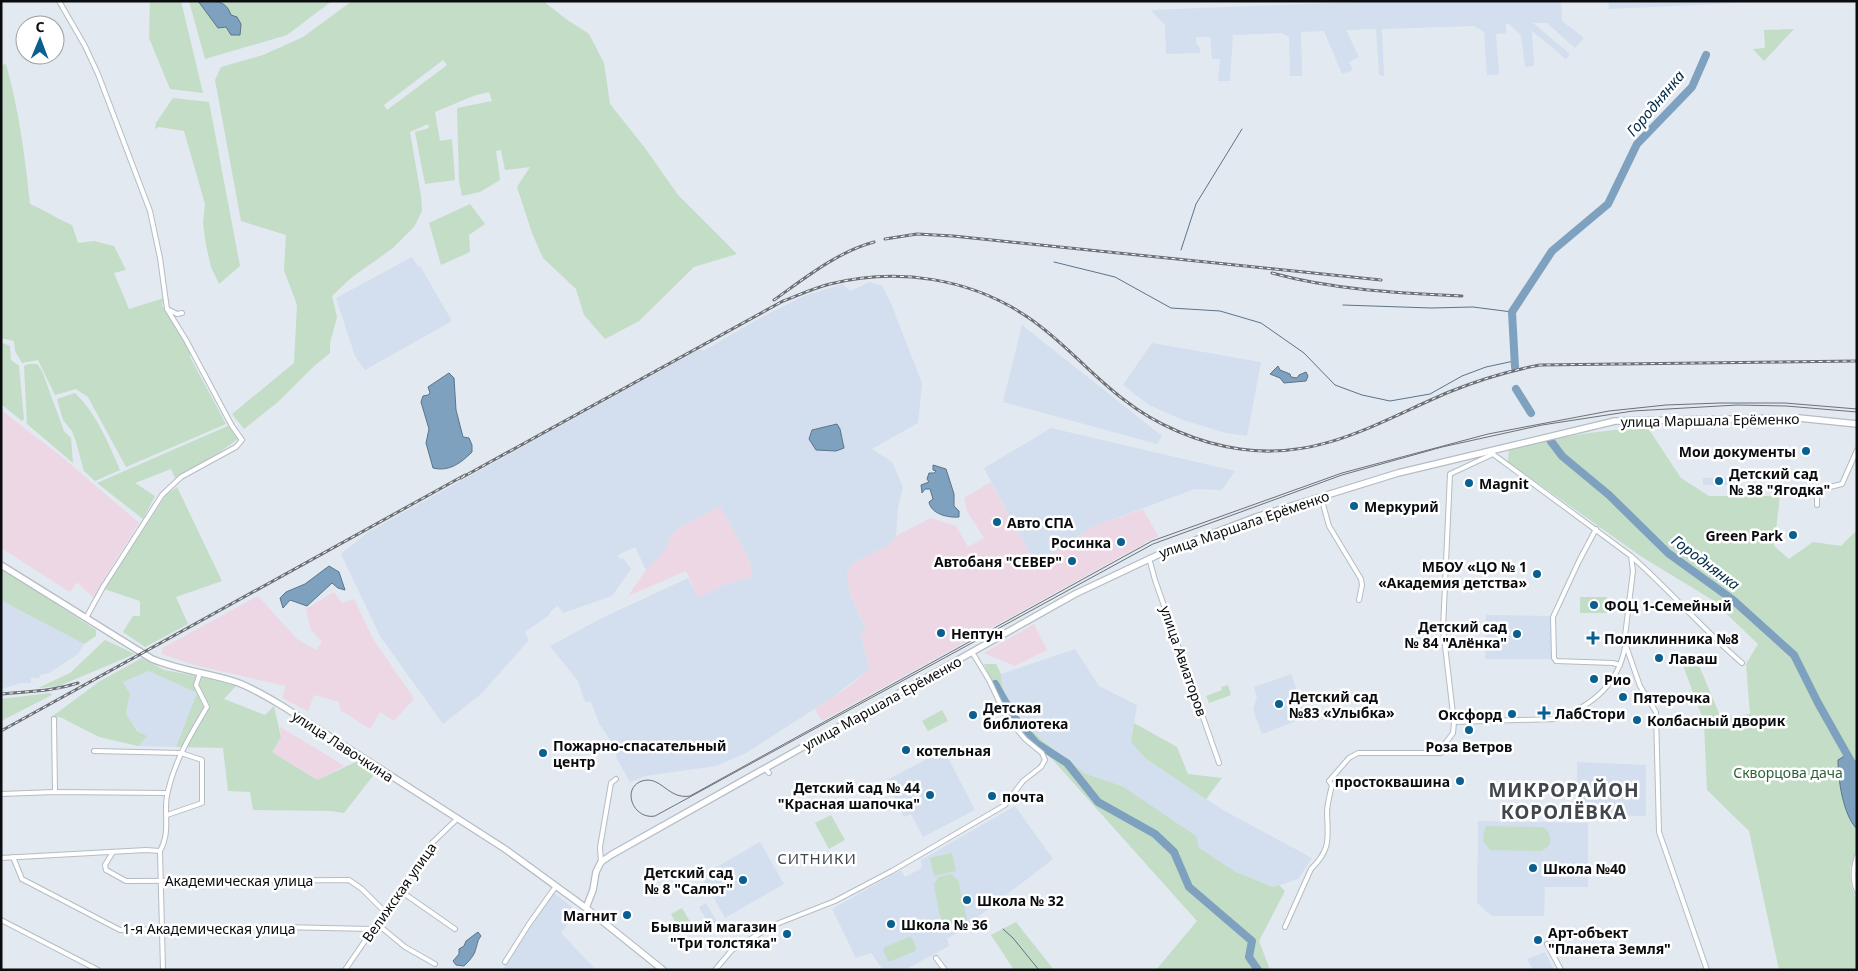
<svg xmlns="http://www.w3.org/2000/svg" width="1858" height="971" font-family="'Noto Sans',sans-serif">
	<rect width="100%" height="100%" fill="#e2e9f1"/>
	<g fill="#edd7e4">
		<path d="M 1,410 L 62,457 L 139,523 L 107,574 L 94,598 L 77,582 L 70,592 L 1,548 Z"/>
		<path d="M 991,482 L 1032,558 L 1048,556 L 1094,526 L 1143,509 L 1158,536 L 822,721 L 815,709 L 852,684 L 869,669 L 868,662 L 860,633 L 866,629 L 849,592 L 847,571 L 857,561 L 890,544 L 896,536 L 931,518 L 956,526 L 968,547 L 984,538 L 967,511 L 964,498 Z"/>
		<path d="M 720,506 L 750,561 L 752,577 L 724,585 L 698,598 L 686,571 L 628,596 L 646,570 L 665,550 L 670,537 L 675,530 Z"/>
		<path d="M 334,592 L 342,603 L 354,599 L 373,639 L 413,697 L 413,700 L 394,721 L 380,712 L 370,729 L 340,710 L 339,702 L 314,695 L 308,711 L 282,698 L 286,686 L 194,665 L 162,654 L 162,648 L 166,646 L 258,596 L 297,639 L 316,650 L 322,642 L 311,630 L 306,609 Z"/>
		<path d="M 1034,624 L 1047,650 L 1015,666 L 984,653 Z"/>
		<path d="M 280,727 L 320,751 L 344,766 L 317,780 L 272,752 L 281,737 Z"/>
	</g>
	<g fill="#d3dfee">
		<path d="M 1383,1 L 1561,1 L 1562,21 L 1584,38 L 1575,48 L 1547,23 L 1533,23 L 1570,54 L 1566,59 L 1532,31 L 1534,66 L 1525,67 L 1521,35 L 1509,24 L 1506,24 L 1506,33 L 1496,34 L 1499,74 L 1487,75 L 1484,32 L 1474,26 L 1382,29 L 1384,76 L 1379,75 L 1376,29 L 1346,30 L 1359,57 L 1349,62 L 1353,70 L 1342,74 L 1324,31 L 1301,32 L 1302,76 L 1290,76 L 1289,37 L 1282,33 L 1233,35 L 1230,81 L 1218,81 L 1220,59 L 1212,59 L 1210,37 L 1196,37 L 1196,43 L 1200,48 L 1200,53 L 1166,54 L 1165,25 L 1151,10 Z"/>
		<path d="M 1608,1 L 1779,1 L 1609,9 Z"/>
		<path d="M 412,257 L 418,267 L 420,266 L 452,321 L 365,370 L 355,356 L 336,298 Z"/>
		<path d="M 870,282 L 882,286 L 890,301 L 922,383 L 918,423 L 872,449 L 892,462 L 903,487 L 898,508 L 896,536 L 890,544 L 857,561 L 847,571 L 849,592 L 866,630 L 860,633 L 868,662 L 869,669 L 830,699 L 746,753 L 716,766 L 645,776 L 630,782 L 617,759 L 613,745 L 599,723 L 591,702 L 585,702 L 578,681 L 550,646 L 602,618 L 688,578 L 698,598 L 724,585 L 752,577 L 750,561 L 720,506 L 675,530 L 670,537 L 665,550 L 646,570 L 635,547 L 618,555 L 620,559 L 623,558 L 631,569 L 612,596 L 563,613 L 558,606 L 553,609 L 548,616 L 525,632 L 529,640 L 481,694 L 443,724 L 380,636 L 341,554 L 368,532 L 700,349 L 703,351 L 760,318 L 804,296 L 843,284 L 850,291 Z"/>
		<path d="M 1022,325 L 1162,436 L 1157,444 L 1003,402 Z"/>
		<path d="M 1152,343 L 1261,362 L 1247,436 L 1226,433 L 1183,420 L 1149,405 L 1123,385 Z"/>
		<path d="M 1051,428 L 1128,446 L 1235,471 L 1222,490 L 1195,489 L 1094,526 L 1048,556 L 1032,558 L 984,468 Z"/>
		<path d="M 1735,477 L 1735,485 L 1703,485 L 1703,478 Z"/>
		<path d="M 1,599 L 6,603 L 84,644 L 78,654 L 49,673 L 40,675 L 39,678 L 31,678 L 31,683 L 21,683 L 1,689 Z"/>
		<path d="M 1486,615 L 1552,616 L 1552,659 L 1485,659 Z"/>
		<path d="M 1075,649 L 1099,686 L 1137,705 L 1131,742 L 1145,758 L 1223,810 L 1312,858 L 1298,879 L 1274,887 L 1236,872 L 1198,848 L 1122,786 L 1086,774 L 1044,742 L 1018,716 L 1003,691 L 1001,674 Z"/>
		<path d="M 149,671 L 197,693 L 176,747 L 138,746 L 146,736 L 138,731 L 126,713 L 130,694 L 123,682 Z"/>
		<path d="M 1291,674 L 1305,713 L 1303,714 L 1304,718 L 1262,734 L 1253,709 L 1257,697 L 1254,687 Z"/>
		<path d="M 944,750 L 975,810 L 923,837 L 911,814 L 904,817 L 885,781 Z"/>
		<path d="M 1577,762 L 1646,765 L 1646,816 L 1577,815 Z"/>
		<path d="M 1015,806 L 1053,859 L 960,931 L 947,939 L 949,946 L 904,970 L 883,970 L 871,953 L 856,958 L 832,909 L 901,870 L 905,877 L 922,868 L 921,860 Z"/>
		<path d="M 1478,821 L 1588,823 L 1588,887 L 1545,887 L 1544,916 L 1492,916 L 1477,903 Z"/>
		<path d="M 760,842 L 784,884 L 725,918 L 701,876 Z"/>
		<path d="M 554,893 L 577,911 L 561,933 L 596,970 L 502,970 Z"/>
		<path d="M 706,903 L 719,926 L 712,930 L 699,907 Z"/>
		<path d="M 1545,952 L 1554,970 L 1533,970 L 1527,959 Z"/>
	</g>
	<g fill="#c4ddc7" fill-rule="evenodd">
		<path d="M 150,1 L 181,1 L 203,93 L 170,89 L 149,38 Z"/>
		<path d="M 189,1 L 332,1 L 287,35 L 205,59 Z"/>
		<path d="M 352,1 L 543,1 L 566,19 L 589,34 L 604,63 L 610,104 L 645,148 L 678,195 L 737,254 L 694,267 L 639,321 L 605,339 L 584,315 L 576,289 L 543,258 L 532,233 L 517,187 L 530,167 L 505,170 L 501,150 L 496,151 L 500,180 L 480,192 L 462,196 L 459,181 L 457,108 L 492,101 L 489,92 L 473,96 L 435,112 L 440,141 L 452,139 L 455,180 L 425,184 L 415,132 L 429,128 L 428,124 L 410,132 L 421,196 L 422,211 L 414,227 L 393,248 L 351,278 L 332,296 L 337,317 L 330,343 L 330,353 L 313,367 L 278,402 L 244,429 L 232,414 L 294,363 L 297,305 L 284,270 L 286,235 L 241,221 L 215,80 L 221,67 L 263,55 L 303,37 ZM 443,60 L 447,65 L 387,110 L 384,105 Z"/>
		<path d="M 1794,29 L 1764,61 L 1753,49 L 1765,48 L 1764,30 Z"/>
		<path d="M 6,64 C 19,110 25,157 30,204 C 45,210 57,219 72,225 L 78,243 L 94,241 L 114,246 L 126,270 L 114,273 L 129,309 L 164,298 L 162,305 L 191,351 L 190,357 L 226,424 L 126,467 L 88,397 L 76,389 L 55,395 L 38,360 L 22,363 L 15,351 L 14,341 L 1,338 L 1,65 Z"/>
		<path d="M 173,98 L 209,102 L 240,266 L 219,284 L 211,267 L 206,245 L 203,223 L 205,204 L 184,131 L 159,127 L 155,129 L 156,123 Z"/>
		<path d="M 470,204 L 485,224 L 469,235 L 470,252 L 441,265 L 429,223 Z"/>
		<path d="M 1,342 L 10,346 L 11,360 L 19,366 L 24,419 L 22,421 L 1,404 Z"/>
		<path d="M 28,364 L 37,364 L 42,371 L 64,431 L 71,438 L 73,463 L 27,424 L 24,366 Z"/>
		<path d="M 75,393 C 96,413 109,444 120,470 L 95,481 L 84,471 L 76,442 L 72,431 L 63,420 L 57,399 Z"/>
		<path d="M 230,425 L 238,439 L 220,452 L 175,478 L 171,469 L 135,483 L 155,496 L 143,519 L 97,483 Z"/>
		<path d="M 1648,428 L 1681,478 L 1709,496 L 1780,496 L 1774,546 L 1789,559 L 1813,542 L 1841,546 L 1857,530 L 1857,865 L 1850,866 L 1851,886 L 1857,900 L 1857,970 L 1779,970 L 1749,831 L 1707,790 L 1704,722 L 1681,660 L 1695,656 L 1721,718 L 1750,714 L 1746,664 L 1758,644 L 1711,599 L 1642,557 L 1508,462 L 1509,448 C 1555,438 1601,429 1648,428 Z"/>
		<path d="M 177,487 L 222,581 L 176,597 L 188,624 L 145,647 L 123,632 L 133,616 L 140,616 L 140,601 L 104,589 L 166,495 Z"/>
		<path d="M 1,568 L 96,630 L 96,636 L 84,644 L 6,603 L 1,599 Z"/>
		<rect x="1580" y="597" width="27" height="16"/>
		<path d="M 105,640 L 135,654 L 59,686 L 38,688 L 70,673 Z"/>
		<path d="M 142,658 L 164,670 L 212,679 L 236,686 L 224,699 L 265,715 L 274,706 L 281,737 L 272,752 L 317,780 L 360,760 L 376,772 L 344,813 L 331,811 L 253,810 L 250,792 L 228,791 L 223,748 L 176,747 L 197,693 L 149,671 L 123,682 L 130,694 L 126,713 L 137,731 L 147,736 L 138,746 L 99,737 L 60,717 L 50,718 L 100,681 Z"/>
		<path d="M 984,664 L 996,664 L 1001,674 L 1003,691 L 1018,716 L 1044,742 L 1086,774 L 1122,786 L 1196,836 L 1199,848 L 1236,872 L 1273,887 L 1279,885 L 1285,891 L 1259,941 L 1270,970 L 1156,970 L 1197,921 L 1053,760 L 1024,735 L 1006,713 Z"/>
		<path d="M 1228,685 L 1231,695 L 1209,703 L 1206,696 L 1222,690 L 1221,687 Z"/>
		<path d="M 50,693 L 52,695 L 1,721 L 1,699 Z"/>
		<path d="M 942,710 L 948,721 L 928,731 L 922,721 Z"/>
		<path d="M 1134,723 L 1177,747 L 1188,774 L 1222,778 L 1206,799 L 1145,758 L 1131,742 Z"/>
		<path d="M 831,815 L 845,840 L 829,849 L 815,823 Z"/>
		<path d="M 1486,826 L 1544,827 C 1553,836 1553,846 1541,851 L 1490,850 L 1483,841 L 1484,832 Z"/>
		<path d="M 952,853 L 956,871 L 934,876 L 930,858 Z"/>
		<path d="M 951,874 L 958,880 L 967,919 C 965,925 962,927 956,928 C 952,929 949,930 945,926 C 939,920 936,894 934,884 L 939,877 Z"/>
		<path d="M 682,908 L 692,925 L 680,931 L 671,914 Z"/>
		<path d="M 1016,922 L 1054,970 L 1014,970 L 991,935 Z"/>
		<path d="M 909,937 L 913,939 L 916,948 L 915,951 L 891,961 L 888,961 L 883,950 L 885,947 Z"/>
	</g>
	<g fill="#7ea1bf" stroke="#5b748a">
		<path d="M 198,1 C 216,1 226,0 231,15 L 237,17 L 241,24 L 240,35 L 231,35 L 226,27 L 218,28 Z"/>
		<path d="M 1278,366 L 1280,370 L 1290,374 L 1291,377 L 1297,378 L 1299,375 L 1306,372 L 1308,376 L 1306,381 L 1284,383 L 1280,378 L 1270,374 Z"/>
		<path d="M 449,373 L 454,378 L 456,410 L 463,437 L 469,438 L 472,445 L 472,452 C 461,463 449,472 433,468 L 426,443 L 429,429 L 421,402 L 423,396 L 428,395 L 430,393 L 428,387 Z"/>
		<path d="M 837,424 L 840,429 L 844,448 L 836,451 L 816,450 L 809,439 L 812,430 Z"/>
		<path d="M 933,465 L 946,469 L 954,494 L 954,506 L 959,511 L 959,517 C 948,518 931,514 929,502 L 933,499 L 930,489 L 925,489 L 922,493 L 921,485 L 929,482 L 927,479 L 929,473 L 934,473 L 936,471 L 933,470 Z"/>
		<path d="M 329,566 L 339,572 L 345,590 L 338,588 L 332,583 L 307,606 L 290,600 L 283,608 L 280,598 L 286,592 L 305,584 Z"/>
		<path d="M 1846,755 L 1857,762 L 1857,829 C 1843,815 1838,779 1838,760 Z"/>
		<path d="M 478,932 L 481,936 C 477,941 478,943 476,948 C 475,955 469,961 464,966 L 456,965 L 453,961 L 459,954 L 459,949 L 464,946 L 466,941 Z"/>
	</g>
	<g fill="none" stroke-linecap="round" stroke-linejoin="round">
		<g stroke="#5b748a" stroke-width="1">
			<path d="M 1181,250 L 1196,204 L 1242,129"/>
			<path d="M 1054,262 L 1115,277 L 1171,308 L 1220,311 L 1261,323 L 1304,353 L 1335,385 L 1362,395 L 1390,401 L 1430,394 L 1462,376 L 1486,367 L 1514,361"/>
			<path d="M 1343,305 L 1431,308 L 1473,307 L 1512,312"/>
			<path d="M 1003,929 L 1013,938 L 1039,970"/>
		</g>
		<g stroke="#7ea1bf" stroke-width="8">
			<path d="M 1515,367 L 1512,312 L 1552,251 L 1608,204 L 1637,144 L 1692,87 L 1706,55"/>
			<path d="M 1516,389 L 1531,413"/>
			<path d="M 1550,440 L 1562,456 L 1609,495 L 1668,553 L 1733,600 L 1794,655 L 1818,703 L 1857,772"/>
			<path d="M 995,684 L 1014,717 L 1036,743 L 1067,763 L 1098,802 L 1155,834 L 1174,852 L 1189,887 L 1252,941 L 1249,957 L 1258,970"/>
		</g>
		<defs>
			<g id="street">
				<path d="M 59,1 L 85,46 L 98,74 L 150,211 L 160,258 L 167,309 L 177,314 L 182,313"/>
				<path d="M 1493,454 L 1631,556 L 1633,571 L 1625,636 L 1626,646 L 1640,686 L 1656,712 L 1659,832 L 1707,970"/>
				<path d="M 1321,497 L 1329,526 L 1361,579 L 1362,585 L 1359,600"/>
				<path d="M 1817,505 L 1817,494 L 1822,489 L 1842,484 L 1857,450"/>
				<path d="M 1596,529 L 1579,561 L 1553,617 L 1554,658 L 1556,661 L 1613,663 L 1620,665"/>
				<path d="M 1631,556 C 1670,590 1703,630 1742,663"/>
				<path d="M 1149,558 L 1155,580 L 1219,763"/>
				<path d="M 86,618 L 103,587 L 162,495 L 181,477 L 236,447 L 242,440 L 232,426 L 186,340 L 167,309"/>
				<path d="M 54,719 L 55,792"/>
				<path d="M 1454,722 L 1555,719 C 1591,707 1618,685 1625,647"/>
				<path d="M 94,751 L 181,753 L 202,760 L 202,803 L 167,815"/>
				<path d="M 766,769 L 769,773"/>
				<path d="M 1,794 L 55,792 L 167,793"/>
				<path d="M 113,852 L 105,865 L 106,870 L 126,881 L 349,880 L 362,889 L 384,911"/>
				<path d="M 1857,856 C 1853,868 1852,880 1857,891"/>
				<path d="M 13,857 L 22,879 L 120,930 L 280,927 L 372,929"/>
				<path d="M 1,858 L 146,850 L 160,851"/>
				<path d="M 601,862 L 600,847 L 611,783 L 616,779"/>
				<path d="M 399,890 L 455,929"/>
				<path d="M 1,920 L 98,970"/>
				<path d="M 376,923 L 405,947 L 435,964"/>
				<path d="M 1285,927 L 1311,869 C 1331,850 1328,838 1327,813 C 1327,804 1330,794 1332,785 L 1329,781 L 1349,758 L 1358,753 L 1441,753 L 1441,749 L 1453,733 L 1454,722 L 1443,629 L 1450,474 L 1493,454"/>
				<path d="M 1547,944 L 1561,970"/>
				<path d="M 936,958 L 945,970"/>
				<path d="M 505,962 L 529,924 L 556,886"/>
				<path d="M 163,970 L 160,851 C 172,829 162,812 168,791 C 175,760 191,734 207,707 L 196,685 L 200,673"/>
				<path d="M 345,970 L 432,843 L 457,819"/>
				<path d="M 715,970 L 732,950 L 774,925 L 835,901 L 892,871 L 1005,805 L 1023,781 L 1041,767 L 1045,760 L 1042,753 L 1025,739 L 1006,716 L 989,680 L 972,652"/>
			</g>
			<g id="secondary">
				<path d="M 1,565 L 152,659 C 179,670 208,673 236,682 C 253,688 269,698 284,707 L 505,849 L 586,908 L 663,970"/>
				<path d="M 586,908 L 593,890 L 596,872 L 601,862 L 611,855 L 1075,594 L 1164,552 L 1256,517 L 1398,473 L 1615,421 L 1799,418 L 1857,424"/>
			</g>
		</defs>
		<use href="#street" stroke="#b5bcc4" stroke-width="6"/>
		<use href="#secondary" stroke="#b5bcc4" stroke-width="8"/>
		<use href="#street" stroke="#fff" stroke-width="4"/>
		<use href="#secondary" stroke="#fff" stroke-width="5.5"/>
		<path stroke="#6d7177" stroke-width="1" d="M 1857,409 L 1785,403 L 1720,403 L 1666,405 L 1609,411 L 1488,434 L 1342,473 L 1152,541 L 690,796 C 668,800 661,775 642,781 C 621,788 633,820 655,816 L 1153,544 L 1342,475 L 1442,447 L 1542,425 L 1633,411 L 1737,405 L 1786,406 L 1857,412"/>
		<defs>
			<g id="rail">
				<path d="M 885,239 L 917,234 L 953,236 L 1381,280"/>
				<path d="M 1272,273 C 1334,290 1398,293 1462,296"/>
				<path d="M 774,300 C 805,278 837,252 874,242"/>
				<path d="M 461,478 L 783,301 C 799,295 814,288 830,284 C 897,267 971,278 1029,318 C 1063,341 1090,374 1123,399 C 1156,425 1198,443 1240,449 C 1319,461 1380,421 1449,392 C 1479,380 1508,371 1540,365 L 1857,361"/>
				<path d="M 1,694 C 29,691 50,692 78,683"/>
				<path d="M 1,731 L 465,475"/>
			</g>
		</defs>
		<use href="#rail" stroke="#6d7177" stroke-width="3"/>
		<use href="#rail" stroke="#fff" stroke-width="1" stroke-dasharray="4" stroke-linecap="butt"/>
	</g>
	<g fill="#095f90" stroke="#fff" stroke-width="2">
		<circle cx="1806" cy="451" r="5"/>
		<circle cx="1719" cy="481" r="5"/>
		<circle cx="1469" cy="483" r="5"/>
		<circle cx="1354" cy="506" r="5"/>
		<circle cx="997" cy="522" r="5"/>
		<circle cx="1793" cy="535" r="5"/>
		<circle cx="1121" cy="542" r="5"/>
		<circle cx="1072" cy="561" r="5"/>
		<circle cx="1537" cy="574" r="5"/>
		<circle cx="1594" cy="605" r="5"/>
		<circle cx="941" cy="633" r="5"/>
		<circle cx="1517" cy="634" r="5"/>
		<path d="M1590.5 630.5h5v5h5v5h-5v5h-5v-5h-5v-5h5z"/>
		<circle cx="1659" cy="658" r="5"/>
		<circle cx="1594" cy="679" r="5"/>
		<circle cx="1623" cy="697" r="5"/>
		<circle cx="1279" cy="704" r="5"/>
		<path d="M1541.5 705.5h5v5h5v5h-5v5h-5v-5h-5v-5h5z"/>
		<circle cx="1512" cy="714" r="5"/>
		<circle cx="973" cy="715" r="5"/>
		<circle cx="1637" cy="720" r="5"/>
		<circle cx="1469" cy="730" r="5"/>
		<circle cx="906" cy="750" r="5"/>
		<circle cx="543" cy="753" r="5"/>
		<circle cx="1460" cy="781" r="5"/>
		<circle cx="930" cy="795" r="5"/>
		<circle cx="992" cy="796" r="5"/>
		<circle cx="1533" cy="868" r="5"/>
		<circle cx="743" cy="880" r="5"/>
		<circle cx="967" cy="900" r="5"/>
		<circle cx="627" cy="915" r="5"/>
		<circle cx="891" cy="924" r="5"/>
		<circle cx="787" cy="934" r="5"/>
		<circle cx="1538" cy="940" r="5"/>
	</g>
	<g text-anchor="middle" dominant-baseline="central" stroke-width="5" stroke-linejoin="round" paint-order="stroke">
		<g font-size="14" fill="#0a0c0f" stroke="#fff">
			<text transform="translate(1710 420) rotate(-1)">улица Маршала Ерёменко</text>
			<text transform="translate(1244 524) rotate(-19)">улица Маршала Ерёменко</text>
			<text transform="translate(1184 661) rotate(71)">улица Авиаторов</text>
			<text transform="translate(882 703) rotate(-29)">улица Маршала Ерёменко</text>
			<text transform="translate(343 746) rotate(33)">улица Лавочкина</text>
			<text x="239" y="880">Академическая улица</text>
			<text transform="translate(399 892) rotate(-55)">Велижская улица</text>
			<text x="209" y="928">1-я Академическая улица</text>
		</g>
		<g font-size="14" font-weight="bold" fill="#0a0c0f" stroke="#fff" text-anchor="start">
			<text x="1796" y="451" text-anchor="end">Мои документы</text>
			<text x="1729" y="473">Детский сад<tspan x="1729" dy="16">№ 38 "Ягодка"</tspan></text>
			<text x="1479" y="483">Magnit</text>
			<text x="1364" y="506">Меркурий</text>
			<text x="1007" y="522">Авто СПА</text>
			<text x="1783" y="535" text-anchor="end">Green Park</text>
			<text x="1111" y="542" text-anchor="end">Росинка</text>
			<text x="1062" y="561" text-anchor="end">Автобаня "СЕВЕР"</text>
			<text x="1527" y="566" text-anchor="end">МБОУ «ЦО № 1<tspan x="1527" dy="16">«Академия детства»</tspan></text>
			<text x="1604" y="605">ФОЦ 1-Семейный</text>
			<text x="1507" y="626" text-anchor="end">Детский сад<tspan x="1507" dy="16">№ 84 "Алёнка"</tspan></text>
			<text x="951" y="633">Нептун</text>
			<text x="1604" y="638">Поликлинника №8</text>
			<text x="1669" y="658">Лаваш</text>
			<text x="1604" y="679">Рио</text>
			<text x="1289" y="696">Детский сад<tspan x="1289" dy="16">№83 «Улыбка»</tspan></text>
			<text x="1633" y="697">Пятерочка</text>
			<text x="983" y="707">Детская<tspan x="983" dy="16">библиотека</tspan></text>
			<text x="1555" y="713">ЛабСтори</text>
			<text x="1502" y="714" text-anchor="end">Оксфорд</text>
			<text x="1647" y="720">Колбасный дворик</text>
			<text x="553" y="745">Пожарно-спасательный<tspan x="553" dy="16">центр</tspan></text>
			<text x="1469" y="746" text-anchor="middle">Роза Ветров</text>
			<text x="916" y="750">котельная</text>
			<text x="1450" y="781" text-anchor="end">простоквашина</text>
			<text x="920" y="787" text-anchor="end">Детский сад № 44<tspan x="920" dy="16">"Красная шапочка"</tspan></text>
			<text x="1002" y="796">почта</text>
			<text x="1543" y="868">Школа №40</text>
			<text x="733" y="872" text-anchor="end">Детский сад<tspan x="733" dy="16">№ 8 "Салют"</tspan></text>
			<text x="977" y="900">Школа № 32</text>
			<text x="617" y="915" text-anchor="end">Магнит</text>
			<text x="901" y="924">Школа № 36</text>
			<text x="777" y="926" text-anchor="end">Бывший магазин<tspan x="777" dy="16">"Три толстяка"</tspan></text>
			<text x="1548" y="932">Арт-объект<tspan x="1548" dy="16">"Планета Земля"</tspan></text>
		</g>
		<g font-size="14" fill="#2d6238" stroke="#fff">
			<text x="1788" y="772">Скворцова дача</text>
		</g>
		<g font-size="15" font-style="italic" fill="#002b49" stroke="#fff">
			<text transform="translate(1655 103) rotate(-50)">Городнянка</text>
			<text transform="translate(1706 562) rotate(37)">Городнянка</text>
		</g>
		<g font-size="15" letter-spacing="1" fill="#41474d" stroke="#fff">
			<text x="817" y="858">СИТНИКИ</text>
		</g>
		<g font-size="19" font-weight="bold" letter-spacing="1" fill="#41474d" stroke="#fff">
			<text x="1564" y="790">МИКРОРАЙОН<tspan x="1564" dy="22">КОРОЛЁВКА</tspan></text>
		</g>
	</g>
	<rect width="1858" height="971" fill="none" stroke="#0a0c0f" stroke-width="5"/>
	<g transform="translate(40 40) rotate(1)"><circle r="24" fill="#ffffff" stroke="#9d9e9f"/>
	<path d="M0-4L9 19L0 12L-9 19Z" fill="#095f90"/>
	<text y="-8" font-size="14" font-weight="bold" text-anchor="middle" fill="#0a0c0f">С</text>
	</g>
</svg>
